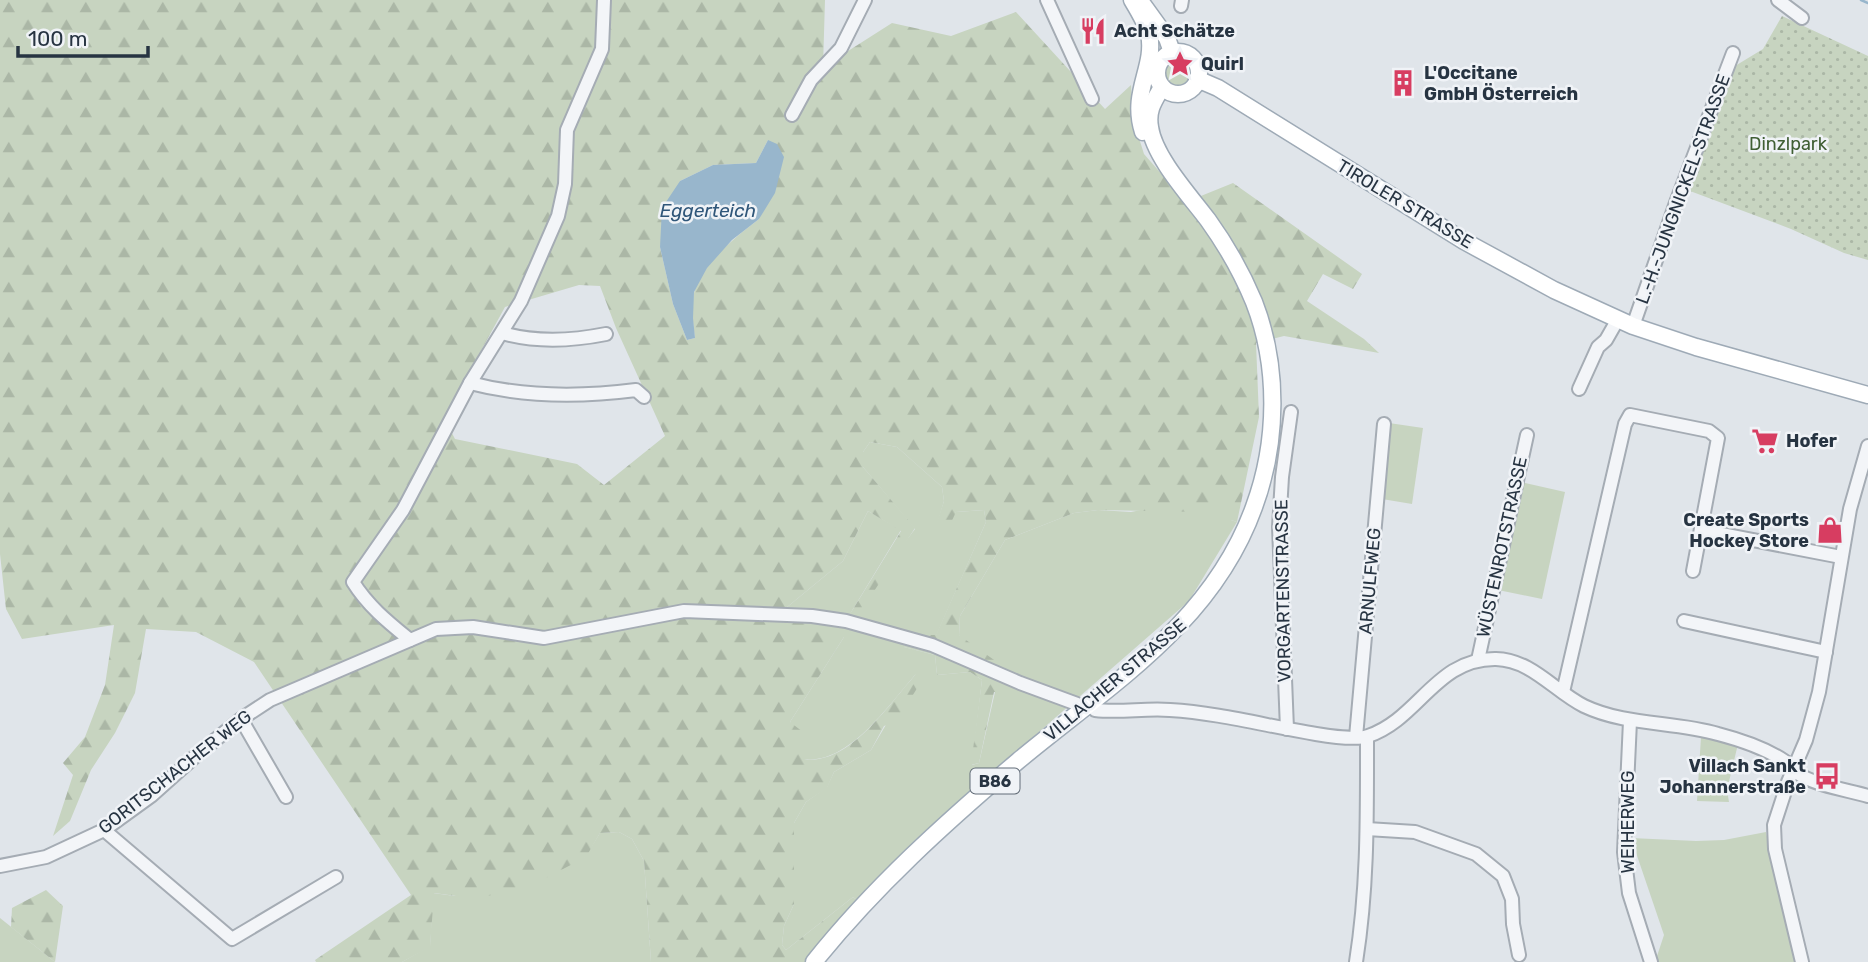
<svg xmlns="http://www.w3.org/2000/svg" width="1868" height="962" font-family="Rubik,sans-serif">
	<defs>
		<pattern id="forest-firs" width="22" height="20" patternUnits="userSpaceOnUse" patternTransform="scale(1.75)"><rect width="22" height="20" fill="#c7d4c0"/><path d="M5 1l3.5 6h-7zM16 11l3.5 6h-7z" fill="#abb7a6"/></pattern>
		<pattern id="park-dots" width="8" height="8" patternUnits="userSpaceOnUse" patternTransform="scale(1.75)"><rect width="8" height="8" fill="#c7d4c0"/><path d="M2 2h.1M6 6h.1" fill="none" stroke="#abb7a6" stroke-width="1.8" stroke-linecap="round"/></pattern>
	</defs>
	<rect width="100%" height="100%" fill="#e0e5ea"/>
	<g fill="#c7d4c0">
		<circle cx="1178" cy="73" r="17"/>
		<path d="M 1389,423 L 1423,428 L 1412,504 L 1382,499 Z"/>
		<path d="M 870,442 L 897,447 L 942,487 L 944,501 L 936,528 L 956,512 L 984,510 L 986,522 L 936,636 L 907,635 L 904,647 L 935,655 L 937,675 L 970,672 L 982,680 L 972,765 L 979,763 L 995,692 L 959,635 L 960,616 L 1005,540 L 1074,513 L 1098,510 L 1131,512 L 1231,492 L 1231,520 L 1237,522 L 1189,601 L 915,840 L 858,901 L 853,897 L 786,950 L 782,945 L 784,926 L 794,904 L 794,823 L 806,802 L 827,787 L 834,772 L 871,750 L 916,674 C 889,704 849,765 804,759 L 790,722 L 844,637 L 786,608 L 843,561 L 868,511 L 901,530 L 850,614 L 915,529 L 863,467 L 863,452 Z"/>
		<path d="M 1521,482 L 1565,492 L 1542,599 L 1498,590 Z"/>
		<path d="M 1701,737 L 1738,744 L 1727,790 L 1729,802 L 1697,801 Z"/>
		<path d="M 619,832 L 632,839 L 644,861 L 651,962 L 402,962 L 430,946 L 433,893 L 455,896 L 585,857 L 600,833 Z"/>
		<path d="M 1766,832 L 1795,962 L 1658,962 L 1657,956 L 1664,935 L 1631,838 L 1696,841 L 1724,840 Z"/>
		<path d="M 0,918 L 55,962 L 0,962 Z"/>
	</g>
	<g fill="url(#forest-firs)" fill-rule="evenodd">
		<path d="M 0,0 L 825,0 L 823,67 L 892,23 L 951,36 L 1016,12 L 1105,109 L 1131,85 L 1133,119 L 1144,154 L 1186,202 L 1233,183 L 1362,274 L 1353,289 L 1323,274 L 1307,301 L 1364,339 L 1379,353 L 1284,336 L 1256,343 L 1259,417 L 1237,522 L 1231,520 L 1230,493 L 1204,512 L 1098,510 L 1074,513 L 1005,540 L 960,616 L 959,635 L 1018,677 L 1013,695 L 994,692 L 979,763 L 971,765 L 982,680 L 970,672 L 937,675 L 935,655 L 904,647 L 906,635 L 936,635 L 986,522 L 984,510 L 956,512 L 948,529 L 935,528 L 944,501 L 942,487 L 897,447 L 870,442 L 863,452 L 863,467 L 915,528 L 856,619 L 850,614 L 901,531 L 868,511 L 843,561 L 786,608 L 846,627 L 844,637 L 790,722 L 812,739 L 804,759 C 849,766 889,704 916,674 L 926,674 L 896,722 L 884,726 L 871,750 L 834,772 L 827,788 L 806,802 L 794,823 L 794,904 L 784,926 L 782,945 L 786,950 L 853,897 L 858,901 L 811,962 L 651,962 L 644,861 L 632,839 L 619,832 L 600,833 L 586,857 L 542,880 L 478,899 L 434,893 L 430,947 L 402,962 L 316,962 L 315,960 L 411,895 L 254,662 L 196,632 L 146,629 L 135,693 L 115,733 L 91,770 L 70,821 L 53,836 L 73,775 L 63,763 L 85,737 L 105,685 L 114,625 L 22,639 L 6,609 L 0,554 ZM 768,140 L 759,219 C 737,236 700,264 694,293 C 691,307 693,324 695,338 L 687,340 L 673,304 L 660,247 L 680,181 L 713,165 L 756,163 ZM 579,285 L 600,286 L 616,328 L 665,436 L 604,485 L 577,464 L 455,439 L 444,418 L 505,307 Z"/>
		<path d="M 46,890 L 63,906 L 55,962 L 11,927 L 12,908 Z"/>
	</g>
	<path fill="url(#park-dots)" d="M 1782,16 L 1868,56 L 1868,260 L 1844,253 L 1791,229 L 1682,188 L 1735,66 L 1763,49 Z"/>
	<path fill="#98b6cc" d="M 768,140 L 777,144 L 784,157 L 775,193 L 759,219 L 732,240 L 707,268 L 694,292 L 693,318 L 695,338 L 687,340 L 673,304 L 660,247 L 662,208 L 680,181 L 713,165 L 756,163 Z"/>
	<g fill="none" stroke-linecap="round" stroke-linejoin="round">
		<path stroke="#98b6cc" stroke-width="2.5" d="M 1861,0 L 1868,3"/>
		<defs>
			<g id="minor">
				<path d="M 1047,0 L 1092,99"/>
				<path d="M 1778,0 L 1802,18"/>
				<path d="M 1181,6 L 1182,0"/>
				<path d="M 792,115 L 811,80 L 841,48 L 865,0"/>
				<path d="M 1633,326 L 1677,200 L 1733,53"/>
				<path d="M 502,333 C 537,343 571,341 606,334"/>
				<path d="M 470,383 C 523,397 581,397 636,390 L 644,397"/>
				<path d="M 1579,389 L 1598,347 L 1606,340 L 1618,319"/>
				<path d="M 1701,530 L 1841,557"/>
				<path d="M 1684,621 L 1826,652"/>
				<path d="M 410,640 C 388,622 368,606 353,582 L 403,510 L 470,383 L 521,301 L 558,216 L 565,184 L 567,130 L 602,49 L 604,0"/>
				<path d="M 1478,660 L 1527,435"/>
				<path d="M 1563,692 L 1625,424 L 1630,415 L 1709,431 L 1718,438 L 1693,571"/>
				<path d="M 1095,710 C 1120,713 1145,708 1170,710 C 1219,713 1267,726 1316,734 C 1328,736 1357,740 1368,736 C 1419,719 1436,658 1496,659 C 1532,660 1554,691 1584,706 C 1626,726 1674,721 1718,734 C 1741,740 1767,749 1786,762 C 1792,767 1796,773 1802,776 C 1816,785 1851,791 1868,796"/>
				<path d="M 241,719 L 286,797"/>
				<path d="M 1630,721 L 1624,852 L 1629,893 L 1651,962"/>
				<path d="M 1287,729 L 1279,527 L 1282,477 L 1291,412"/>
				<path d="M 1356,737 L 1384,424"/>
				<path d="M 1367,829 L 1415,832 L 1476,854 L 1503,876 L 1512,899 L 1513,924 L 1519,955"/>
				<path d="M 104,830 L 232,939 L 336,877"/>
				<path d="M 0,866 L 46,857 L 104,830 L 151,796 L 199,753 L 241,719 L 270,700 L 436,629 L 473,627 L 544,638 L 684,611 L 812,616 L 846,621 L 932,645 L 1020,683 L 1077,704"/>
				<path d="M 1356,962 C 1368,886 1367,814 1367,737"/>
				<path d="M 1802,962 L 1775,849 L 1774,825 L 1788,782 L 1806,740 L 1819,692 L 1850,509 L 1868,446"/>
			</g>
			<g id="major">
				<path d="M 1132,0 C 1138,10 1146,23 1149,34 C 1156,67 1130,92 1143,132"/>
				<path d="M 1141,2 L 1167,38 L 1172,52"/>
				<circle cx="1178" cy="73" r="21"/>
				<path d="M 1197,79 L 1218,88 L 1464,241 L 1554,290 L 1633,326 L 1696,347 L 1868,395"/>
				<path d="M 814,962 C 874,887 945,823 1018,761 C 1109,685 1212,624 1254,507 C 1278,442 1279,366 1254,302 C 1242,273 1226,245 1208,220 C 1190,196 1154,157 1150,127 C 1147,110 1154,101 1162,87"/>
			</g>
		</defs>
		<use href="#minor" stroke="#a5acb4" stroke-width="16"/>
		<use href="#major" stroke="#9eaab6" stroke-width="19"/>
		<use href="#minor" stroke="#f3f5f8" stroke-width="12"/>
		<use href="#major" stroke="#fff" stroke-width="16"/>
	</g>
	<defs>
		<symbol id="restaurant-bare" viewBox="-9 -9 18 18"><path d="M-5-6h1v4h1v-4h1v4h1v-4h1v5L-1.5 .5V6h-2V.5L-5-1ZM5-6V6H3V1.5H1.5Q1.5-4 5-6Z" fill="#d73d61" stroke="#f0f3f7" stroke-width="2.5" paint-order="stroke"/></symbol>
		<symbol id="sight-bare" viewBox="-9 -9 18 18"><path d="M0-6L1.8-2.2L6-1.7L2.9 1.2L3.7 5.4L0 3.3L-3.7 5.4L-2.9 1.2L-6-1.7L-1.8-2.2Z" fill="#d73d61" stroke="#f0f3f7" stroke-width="2.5" paint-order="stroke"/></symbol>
		<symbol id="building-bare" viewBox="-9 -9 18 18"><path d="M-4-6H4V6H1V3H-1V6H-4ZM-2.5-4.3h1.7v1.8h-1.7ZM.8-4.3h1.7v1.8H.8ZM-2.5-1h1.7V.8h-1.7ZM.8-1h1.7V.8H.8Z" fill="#d73d61" stroke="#f0f3f7" stroke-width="2.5" paint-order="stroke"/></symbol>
		<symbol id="supermarket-bare" viewBox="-9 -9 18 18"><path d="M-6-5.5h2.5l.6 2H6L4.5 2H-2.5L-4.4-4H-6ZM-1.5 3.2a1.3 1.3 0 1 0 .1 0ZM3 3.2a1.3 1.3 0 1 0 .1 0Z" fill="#d73d61" stroke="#f0f3f7" stroke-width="2.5" paint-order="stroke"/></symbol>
		<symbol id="shop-bare" viewBox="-9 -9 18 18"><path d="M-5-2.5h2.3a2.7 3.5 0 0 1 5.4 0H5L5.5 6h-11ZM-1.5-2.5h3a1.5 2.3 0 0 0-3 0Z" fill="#d73d61" stroke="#f0f3f7" stroke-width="2.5" paint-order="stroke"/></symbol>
		<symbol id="bus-bare" viewBox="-9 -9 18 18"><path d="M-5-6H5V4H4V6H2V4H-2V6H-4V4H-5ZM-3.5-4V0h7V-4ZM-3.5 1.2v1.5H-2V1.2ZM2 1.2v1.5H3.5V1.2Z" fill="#d73d61" stroke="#f0f3f7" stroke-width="2.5" paint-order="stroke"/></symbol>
	</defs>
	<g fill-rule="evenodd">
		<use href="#restaurant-bare" x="1074" y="12" width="38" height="38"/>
		<use href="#sight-bare" x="1161" y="45" width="38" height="38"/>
		<use href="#building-bare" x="1384" y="64" width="38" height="38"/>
		<use href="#supermarket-bare" x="1746" y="422" width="38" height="38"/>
		<use href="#shop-bare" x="1811" y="511" width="38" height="38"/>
		<use href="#bus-bare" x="1808" y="757" width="38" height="38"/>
	</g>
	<g text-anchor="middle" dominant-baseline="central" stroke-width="5" stroke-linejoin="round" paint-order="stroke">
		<rect fill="#f0f3f7" stroke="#636d78" stroke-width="2" x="970.5" y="768.5" width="49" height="25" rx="5"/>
		<g font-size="16" font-weight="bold" fill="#273442">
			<text x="995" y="781">B86</text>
		</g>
		<g font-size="18" font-weight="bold" fill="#273442" stroke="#f0f3f7" text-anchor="start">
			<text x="1114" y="31">Acht Schätze</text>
			<text x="1201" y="64">Quirl</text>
			<text x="1424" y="73">L'Occitane<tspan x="1424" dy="21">GmbH Österreich</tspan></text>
			<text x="1786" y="441">Hofer</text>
			<text x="1809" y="520" text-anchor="end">Create Sports<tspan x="1809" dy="21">Hockey Store</tspan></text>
			<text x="1806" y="766" text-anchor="end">Villach Sankt<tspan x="1806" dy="21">Johannerstraße</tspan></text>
		</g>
		<g font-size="18" fill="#405f34" stroke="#f0f3f7">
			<text x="1788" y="144">Dinzlpark</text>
		</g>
		<g font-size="18" fill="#273442" stroke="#f0f3f7">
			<text transform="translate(1683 189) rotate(-70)">L.-H.-JUNGNICKEL-STRASSE</text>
			<text transform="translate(1405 204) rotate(31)">TIROLER STRASSE</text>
			<text transform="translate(1502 547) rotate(-78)">WÜSTENROTSTRASSE</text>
			<text transform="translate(1370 581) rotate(-85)">ARNULFWEG</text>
			<text transform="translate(1283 591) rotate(-91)">VORGARTENSTRASSE</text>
			<text transform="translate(1115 680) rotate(-40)">VILLACHER STRASSE</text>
			<text transform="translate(175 772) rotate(-38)">GORITSCHACHER WEG</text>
			<text transform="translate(1628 822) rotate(-90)">WEIHERWEG</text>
		</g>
		<g font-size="19" font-style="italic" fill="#2f5679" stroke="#f0f3f7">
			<text x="708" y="210">Eggerteich</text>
		</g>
	</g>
	<path d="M18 46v10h130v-10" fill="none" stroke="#273442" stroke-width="3.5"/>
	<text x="28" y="46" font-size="21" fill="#273442" stroke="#f0f3f7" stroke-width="5" paint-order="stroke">100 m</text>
</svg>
